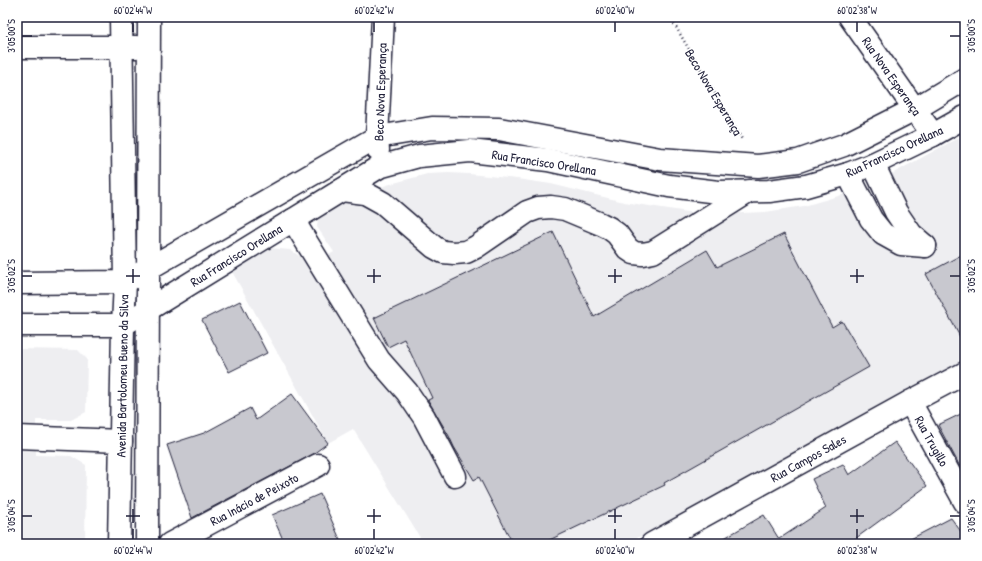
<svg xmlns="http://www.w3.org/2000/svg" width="982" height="561" font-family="'Patrick Hand',sans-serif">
	<rect width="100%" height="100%" fill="#fff"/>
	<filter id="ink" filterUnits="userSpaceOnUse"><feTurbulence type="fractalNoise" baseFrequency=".025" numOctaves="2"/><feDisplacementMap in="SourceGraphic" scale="8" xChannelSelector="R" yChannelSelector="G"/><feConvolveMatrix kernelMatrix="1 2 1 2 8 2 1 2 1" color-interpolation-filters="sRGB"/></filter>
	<g filter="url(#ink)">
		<g fill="#eeeef1">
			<path d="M 965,134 L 965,360 L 626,544 L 424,544 L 353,429 L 328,443 L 230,268 L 259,251 L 270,248 L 290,250 L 298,255 L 305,260 L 310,266 L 334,252 L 317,227 L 318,218 L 321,214 L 325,211 L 365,193 L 387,185 L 427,174 L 449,173 L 469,174 L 517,179 L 551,184 L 624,202 L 688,212 L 742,213 L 765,212 L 804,206 L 866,188 Z"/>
			<path d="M 17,349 L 78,350 L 87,359 L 86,412 L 71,420 L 36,420 L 36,455 L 71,456 L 86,465 L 85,544 L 17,544 Z"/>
		</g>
		<g fill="#c8c8cf" stroke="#22223b">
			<path d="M 553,232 L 594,317 L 707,250 L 717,267 L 784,234 L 832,327 L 842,321 L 869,367 L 664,483 L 665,485 L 541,544 L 513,544 L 479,477 L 474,480 L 454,447 L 449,436 L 428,400 L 432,398 L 404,339 L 388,347 L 374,318 Z"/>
			<path d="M 965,253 L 965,346 L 926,274 Z"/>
			<path d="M 240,301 L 267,353 L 229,372 L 202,320 Z"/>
			<path d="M 292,394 L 328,443 L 313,454 L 192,518 L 167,445 L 204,433 L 250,408 L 256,420 Z"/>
			<path d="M 965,412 L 965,476 L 938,425 Z"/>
			<path d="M 895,442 L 927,486 L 848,544 L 714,544 L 764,515 L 779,539 L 826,508 L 812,479 L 843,464 L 849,475 Z"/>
			<path d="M 320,494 L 342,544 L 285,544 L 272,515 Z"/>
			<path d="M 951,518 L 965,537 L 965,544 L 901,544 Z"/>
		</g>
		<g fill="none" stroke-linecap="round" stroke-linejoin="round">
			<defs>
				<g id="minor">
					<path d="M 850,17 L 933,135"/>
					<path d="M 17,47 L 136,47"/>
					<path d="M 378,150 L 377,137 L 383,17"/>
					<path d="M 873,164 L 896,212 L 911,234 L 925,246"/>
					<path d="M 848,174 L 871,219 L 883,234 L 901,244 L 925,246"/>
					<path d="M 342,190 L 365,193 L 383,203 L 434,247 L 443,252 L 454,253 L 466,252 L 476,247 L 527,212 L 538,208 L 551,207 L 565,209 L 601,224 L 609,228 L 617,234 L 628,249 L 634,253 L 643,254 L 653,252 L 750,191"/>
					<path d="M 293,220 L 379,360 L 407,392 L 424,417 L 455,476"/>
					<path d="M 17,283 L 125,282 L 377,137 L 432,128 L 499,129 L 660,159 L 758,166 L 798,161 L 844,145 L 915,109 L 965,79"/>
					<path d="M 17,325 L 123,325"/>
					<path d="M 123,325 L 379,167 L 419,156 L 470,151 L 548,160 L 669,186 L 718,192 L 769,191 L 806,186 L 848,174 L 873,164 L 933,135 L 965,117"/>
					<path d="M 910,402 L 965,502"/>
					<path d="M 17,437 L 121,441"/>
					<path d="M 119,544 L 123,325 L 125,282 L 121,17"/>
					<path d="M 147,544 L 149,17"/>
					<path d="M 170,544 L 318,465"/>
					<path d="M 652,544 L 910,402 L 965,373"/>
				</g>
			</defs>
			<use href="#minor" stroke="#22223b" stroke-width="25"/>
			<path stroke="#22223b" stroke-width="2.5" stroke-dasharray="1 3" stroke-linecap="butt" d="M 670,17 L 743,141"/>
			<use href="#minor" stroke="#fff" stroke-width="22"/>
		</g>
	</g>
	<path fill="none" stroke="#22223b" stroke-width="1.5" d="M 133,22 L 133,32M 374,22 L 374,32M 615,22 L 615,32M 857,22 L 857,32M 22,36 L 32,36M 950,36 L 960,36M 133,269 L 133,283M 374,269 L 374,283M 615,269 L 615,283M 857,269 L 857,283M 22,276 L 32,276M 126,276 L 140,276M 367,276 L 381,276M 608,276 L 622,276M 850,276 L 864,276M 950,276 L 960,276M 133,509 L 133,523M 374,509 L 374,523M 615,509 L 615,523M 857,509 L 857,523M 22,516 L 32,516M 126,516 L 140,516M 367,516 L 381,516M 608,516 L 622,516M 850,516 L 864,516M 950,516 L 960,516M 133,529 L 133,539M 374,529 L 374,539M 615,529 L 615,539M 857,529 L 857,539"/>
	<g text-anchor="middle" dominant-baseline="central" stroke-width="3" stroke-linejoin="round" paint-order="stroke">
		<g font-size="13" fill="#22223b" stroke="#fff">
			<text transform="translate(892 76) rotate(55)">Rua Nova Esperança</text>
			<text transform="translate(380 92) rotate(-88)">Beco Nova Esperança</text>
			<text transform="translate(714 92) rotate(59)">Beco Nova Esperança</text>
			<text transform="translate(894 151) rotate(-25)">Rua Francisco Orellana</text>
			<text transform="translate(544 162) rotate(9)">Rua Francisco Orellana</text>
			<text transform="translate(236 255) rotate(-32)">Rua Francisco Orellana</text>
			<text transform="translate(122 376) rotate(-89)">Avenida Bartolomeu Bueno da Silva</text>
			<text transform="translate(932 441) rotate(61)">Rua Trugillo</text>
			<text transform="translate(808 458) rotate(-29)">Rua Campos Sales</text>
			<text transform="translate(254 499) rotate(-28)">Rua Inácio de Peixoto</text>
		</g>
	</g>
	<rect width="982" height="561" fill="none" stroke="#fff" stroke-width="44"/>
	<rect x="22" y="22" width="938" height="517" fill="none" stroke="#22223b" stroke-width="1.5"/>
	<g font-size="10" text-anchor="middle" fill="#22223b">
		<text x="133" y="14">60°02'44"W</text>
		<text x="374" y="14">60°02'42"W</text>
		<text x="615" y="14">60°02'40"W</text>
		<text x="857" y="14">60°02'38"W</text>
		<text transform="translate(11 36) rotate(-90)" y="4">3°05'00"S</text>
		<text transform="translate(971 36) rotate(-90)" y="4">3°05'00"S</text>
		<text transform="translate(11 276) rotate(-90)" y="4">3°05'02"S</text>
		<text transform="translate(971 276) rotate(-90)" y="4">3°05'02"S</text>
		<text transform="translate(11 516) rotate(-90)" y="4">3°05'04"S</text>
		<text transform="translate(971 516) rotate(-90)" y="4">3°05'04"S</text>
		<text x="133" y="554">60°02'44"W</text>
		<text x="374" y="554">60°02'42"W</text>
		<text x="615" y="554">60°02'40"W</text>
		<text x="857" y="554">60°02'38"W</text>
	</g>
</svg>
